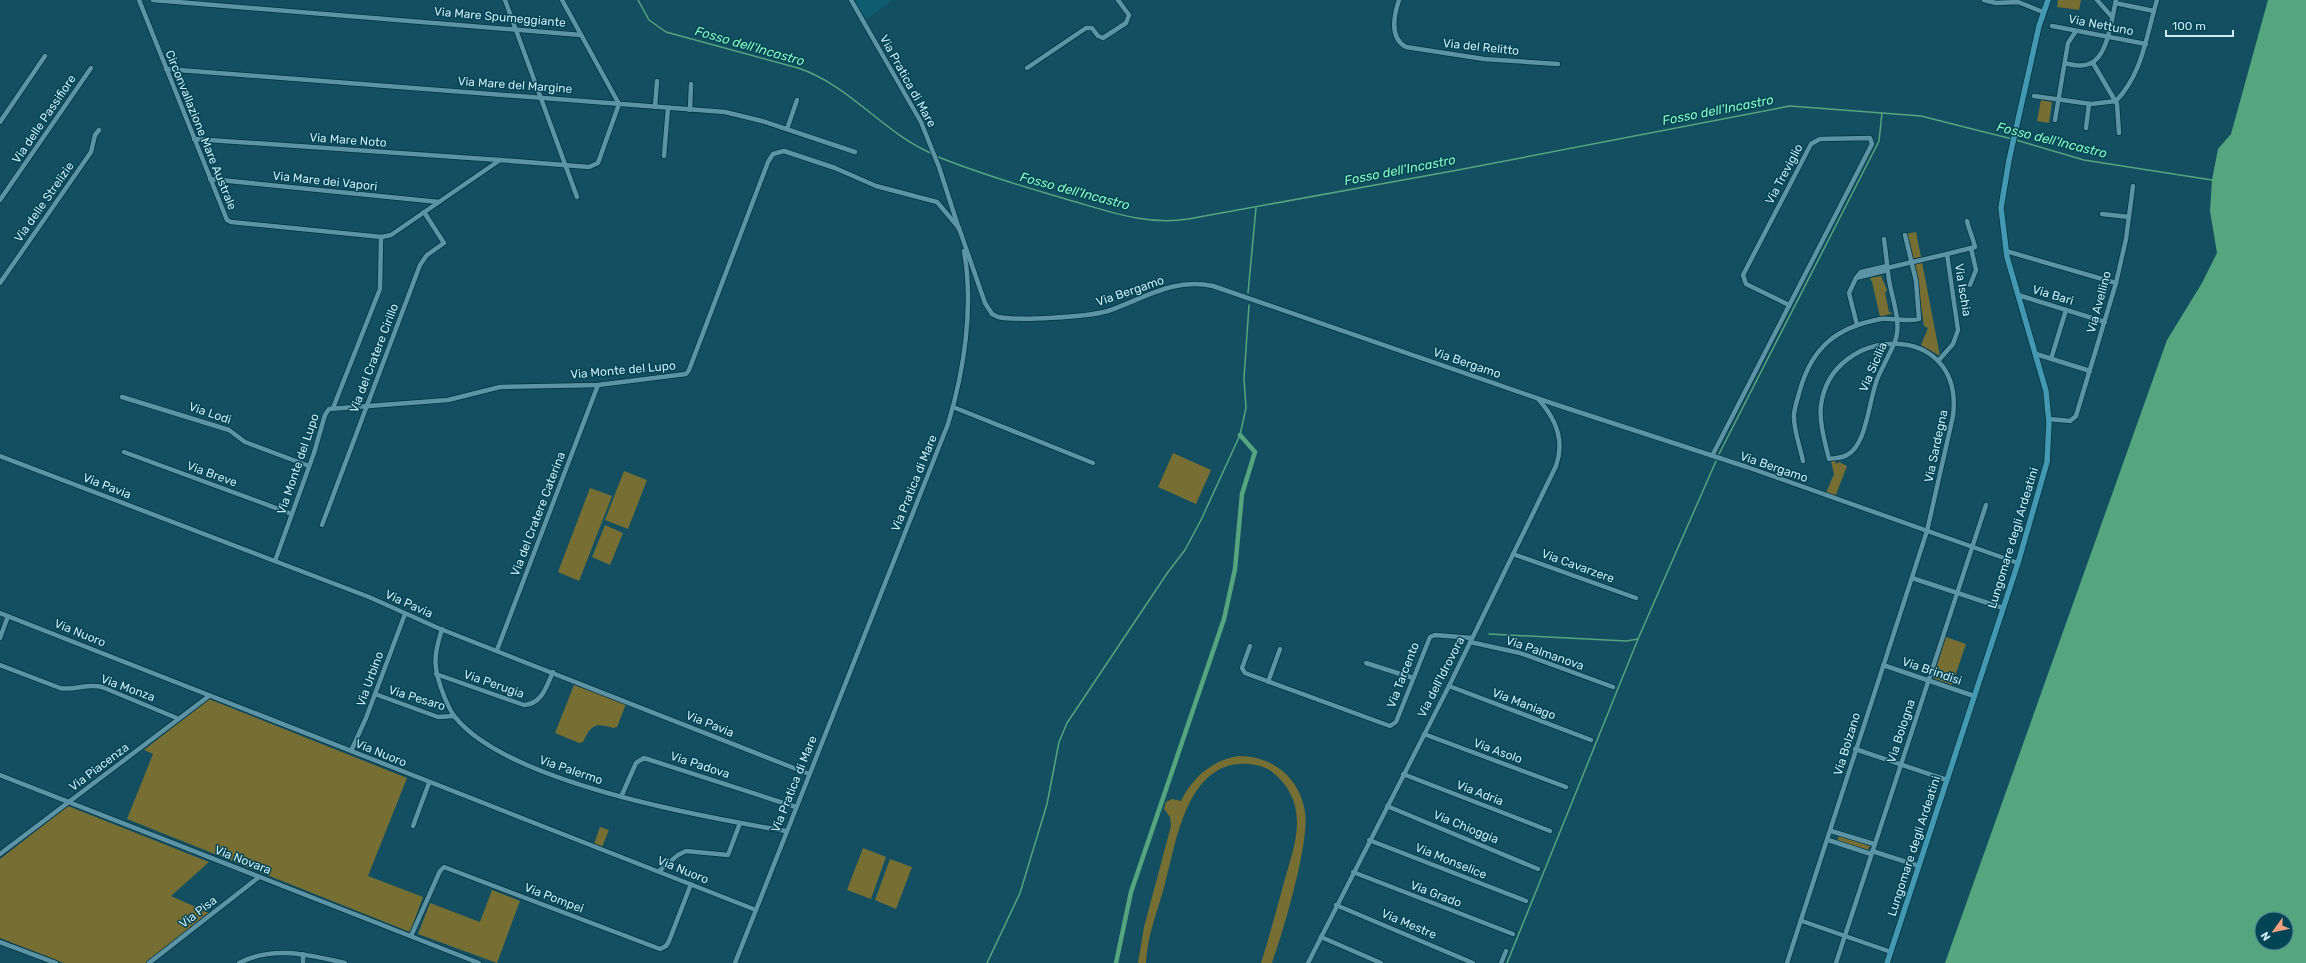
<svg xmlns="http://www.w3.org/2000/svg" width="2306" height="963" font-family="Rubik,sans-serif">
	<rect width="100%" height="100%" fill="#134f60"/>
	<path fill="#0e5c6f" d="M 856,0 L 892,0 L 866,20 L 858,9 Z"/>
	<g fill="#776e34">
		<path d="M 2058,0 L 2081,0 L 2079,10 L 2057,7 Z"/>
		<path d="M 2041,100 L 2052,102 L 2049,123 L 2037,121 Z"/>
		<path d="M 1916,232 L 1921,257 L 1912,259 L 1906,234 Z"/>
		<path d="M 1922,262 L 1940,356 L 1921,345 L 1928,328 L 1924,326 L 1915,264 Z"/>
		<path d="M 1881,276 L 1887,290 L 1885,293 L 1889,312 L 1893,313 L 1880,317 L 1872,282 L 1870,278 Z"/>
		<path d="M 1173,453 L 1211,470 L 1196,504 L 1158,487 Z"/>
		<path d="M 1835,460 L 1836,464 L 1839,462 L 1847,466 L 1835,497 L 1826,493 L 1834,474 L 1831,461 Z"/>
		<path d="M 624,471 L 647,480 L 628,529 L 605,520 Z"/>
		<path d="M 590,488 L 612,496 L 579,581 L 558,572 Z"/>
		<path d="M 605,525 L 623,533 L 610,565 L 592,557 Z"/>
		<path d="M 1946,637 L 1966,644 L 1952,685 L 1933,678 Z"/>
		<path d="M 574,685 L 626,704 L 617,727 L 613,728 C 595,722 591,725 583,742 L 579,743 L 555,733 Z"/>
		<path d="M 209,699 L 407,778 L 368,876 L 423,897 L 410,932 L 127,819 L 153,754 L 144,750 Z"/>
		<path d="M 1239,756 C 1273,756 1300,778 1305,812 C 1310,841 1283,933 1272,963 L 1261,963 C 1270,935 1277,907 1285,879 C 1290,861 1297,841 1297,823 C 1297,801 1288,784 1271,771 C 1262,765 1249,763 1239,764 C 1186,768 1176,843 1165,884 C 1158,910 1147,936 1146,963 L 1138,963 L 1144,927 L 1171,826 L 1170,817 L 1164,809 L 1166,802 L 1172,799 L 1181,801 C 1193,777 1212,760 1239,756 Z"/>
		<path d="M 68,806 L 209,862 L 171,896 L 209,913 L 146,963 L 64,963 L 0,938 L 0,859 Z"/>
		<path d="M 600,827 L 609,830 L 602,847 L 594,844 Z"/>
		<path d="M 1839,836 L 1870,846 L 1868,850 L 1837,841 Z"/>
		<path d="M 863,848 L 886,857 L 871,899 L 847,890 Z"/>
		<path d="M 890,859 L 912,867 L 896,909 L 875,900 Z"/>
		<path d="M 492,890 L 520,901 L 497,963 L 418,934 L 430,903 L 480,922 Z"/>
	</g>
	<path fill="#55a57e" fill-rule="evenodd" d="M 2268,0 L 2306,0 L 2306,963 L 1945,963 L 2167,340 L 2202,283 L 2217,253 L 2210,211 L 2212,180 L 2218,149 L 2231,134 ZM 2262,919 L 2286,919 L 2286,943 L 2262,943 Z"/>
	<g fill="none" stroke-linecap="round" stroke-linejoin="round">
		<g stroke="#55a57e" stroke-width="1.5">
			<path d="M 638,0 L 649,20 L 666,32 L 798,68 C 850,85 883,133 933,154"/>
			<path d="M 2016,140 L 2084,160 L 2212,180"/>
			<path d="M 936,156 C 980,174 1024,187 1069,200 C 1108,211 1147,226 1188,219 L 1458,170 L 1790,106 L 1921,116 L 2012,139"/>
			<path d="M 1248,293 L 1256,208"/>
			<path d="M 1719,454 L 1879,141 L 1882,113"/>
			<path d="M 1489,634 L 1626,641 L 1638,639"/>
			<path d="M 987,963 L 1020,893 L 1047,804 L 1059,742 L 1067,723 L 1168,572 L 1185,550 L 1201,520 L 1240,435 L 1246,408 L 1244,378 L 1249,305"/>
			<path d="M 1507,963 L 1638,639 L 1716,461"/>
		</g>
		<path stroke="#55a57e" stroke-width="4.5" d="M 1116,963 L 1131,892 L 1224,619 L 1235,569 L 1242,494 L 1255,452 L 1240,435"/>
		<defs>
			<g id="minor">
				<path d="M 139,0 L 227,220 L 231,222 L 382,237 L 391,235 L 500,160 L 589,167 L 598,163 L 619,104 L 562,0"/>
				<path d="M 153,0 L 581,35"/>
				<path d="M 505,0 L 577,197"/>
				<path d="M 851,0 L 921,122 L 939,167 L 959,229"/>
				<path d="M 1399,0 C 1394,15 1389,38 1406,47 L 1484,59 L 1558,64"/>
				<path d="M 1984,0 L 1996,3 L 2018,2 L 2043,12"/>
				<path d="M 2097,0 L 2112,17"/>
				<path d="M 2115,3 L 2154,11"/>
				<path d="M 2052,26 L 2146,44"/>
				<path d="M 2065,63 C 2073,65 2081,67 2089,64 C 2108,58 2112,17 2116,0"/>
				<path d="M 2093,63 L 2117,104 L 2119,133"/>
				<path d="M 1027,68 L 1086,28 L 1092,28 L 1098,36 L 1103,38 L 1126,23 L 1129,15 L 1118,0"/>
				<path d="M 166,69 L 725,112 L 762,121 L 855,152"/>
				<path d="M 2034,96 L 2091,104 L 2116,101 C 2143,73 2146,36 2157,0"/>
				<path d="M 655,107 L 657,81"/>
				<path d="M 690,110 L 691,84"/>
				<path d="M 2055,120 L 2068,43 L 2076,31"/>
				<path d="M 0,122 L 45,56"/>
				<path d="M 2086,128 L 2089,104"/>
				<path d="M 787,129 L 797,100"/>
				<path d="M 194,139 L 500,160"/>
				<path d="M 664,156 L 668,108"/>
				<path d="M 210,179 L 439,202"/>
				<path d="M 0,200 L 91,68"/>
				<path d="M 2102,214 L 2129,217"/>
				<path d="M 1967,221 C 1969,230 1973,238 1975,247 L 1971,248 L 1976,270 L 1970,285"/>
				<path d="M 2006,251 L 2116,283"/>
				<path d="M 1947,254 L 1971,248"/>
				<path d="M 1887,266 L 1861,272 L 1856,278 L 1888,270"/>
				<path d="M 1887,268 L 1947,254 L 1958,330 L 1953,344 L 1939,360"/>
				<path d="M 1856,278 L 1849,293 L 1857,325"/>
				<path d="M 0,283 L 91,152 L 95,135 L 99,130"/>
				<path d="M 2018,295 L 2105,322"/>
				<path d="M 2036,354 L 2090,371"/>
				<path d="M 2051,359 L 2066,310"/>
				<path d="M 122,397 L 229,430 L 245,442 L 309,466"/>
				<path d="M 953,407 L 1093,463"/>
				<path d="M 333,408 L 380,289 L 381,237"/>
				<path d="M 2049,419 L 2070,421 L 2076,416 L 2116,283 L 2126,239 L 2133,186"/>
				<path d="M 124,452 L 292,514"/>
				<path d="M 0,456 L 369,597 L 438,628 L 809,774"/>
				<path d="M 1712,456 L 1872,144 L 1870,138 L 1820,139 L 1811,144 L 1743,275 L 1746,284 L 1789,305"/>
				<path d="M 1803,461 C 1800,446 1793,429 1794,414 C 1795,406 1798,397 1800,390 C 1812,347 1837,327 1881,319 C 1890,318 1915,322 1919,319 L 1916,281 L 1905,235"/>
				<path d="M 322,525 L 420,265 L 427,255 L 444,243 L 424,212"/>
				<path d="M 1513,554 L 1636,598"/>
				<path d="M 275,561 L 314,453 L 325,415 L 329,409 L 448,400 L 500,387 L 598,385 L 686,374 L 689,370 L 768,162 L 773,154 L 784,151 L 835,168 L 876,186 L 937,202 L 959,228 L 985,303 L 992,314 L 998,317 C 1018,321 1087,317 1108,311 C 1143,299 1174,277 1213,286 L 1554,404 L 1747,467 L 2018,563"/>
				<path d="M 1912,578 L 2003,608"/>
				<path d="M 0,613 L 756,910"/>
				<path d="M 442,629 C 433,657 433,668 444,696 C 447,703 450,711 455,717 C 508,783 703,817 786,831"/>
				<path d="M 0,638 L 8,616"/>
				<path d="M 1470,642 L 1520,653 L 1613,687"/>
				<path d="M 1250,646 L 1242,668 L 1245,673 L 1390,726 L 1396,722 L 1430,637 L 1435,635 L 1472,638"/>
				<path d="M 497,650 L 598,385"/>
				<path d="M 1366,663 L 1413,678"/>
				<path d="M 0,665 L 60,688 C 74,691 87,683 102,687 L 179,719"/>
				<path d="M 1883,665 L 1974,696"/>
				<path d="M 436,674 L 524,705 C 542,704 546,687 553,672"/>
				<path d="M 1268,682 L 1280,649"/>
				<path d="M 1449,686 L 1591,740"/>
				<path d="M 375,694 L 438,717 L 454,716"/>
				<path d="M 1424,734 L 1566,787"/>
				<path d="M 1855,749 L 1947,780"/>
				<path d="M 351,751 L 366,718 L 405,614"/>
				<path d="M 1403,774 L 1550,831"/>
				<path d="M 0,775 L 479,963"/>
				<path d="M 621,797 L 636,763 L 644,758 L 796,807"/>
				<path d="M 1387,806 L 1538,869"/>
				<path d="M 413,826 L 429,783"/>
				<path d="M 1831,831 L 1874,844"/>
				<path d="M 1369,840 L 1526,901"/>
				<path d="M 1828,840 L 1871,854"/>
				<path d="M 1872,851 L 1919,866"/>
				<path d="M 0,854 L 209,696"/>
				<path d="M 659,871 L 678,855 L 686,851 L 728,855 L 740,823"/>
				<path d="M 1353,872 L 1513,934"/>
				<path d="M 1336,905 L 1473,963"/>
				<path d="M 1802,921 L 1891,952"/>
				<path d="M 411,936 L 440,871 L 444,867 L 660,949 L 666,946 L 669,941 L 691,884"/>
				<path d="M 1321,937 L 1381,963"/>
				<path d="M 0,942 L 56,963"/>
				<path d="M 303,954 L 303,963"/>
				<path d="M 149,963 L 259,877"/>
				<path d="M 239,963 C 274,945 309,955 345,963"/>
				<path d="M 735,963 L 948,424 C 964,371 974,307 964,251"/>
				<path d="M 1308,963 L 1449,686 L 1556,466 C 1565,441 1556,419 1539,400"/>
				<path d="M 1501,963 L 1506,951"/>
				<path d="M 1787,963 L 1927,531 L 1953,416 C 1965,319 1832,324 1821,405 C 1819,423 1825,442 1829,459 C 1835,458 1842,458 1847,455 C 1868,445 1869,394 1879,375 L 1894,344 C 1903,325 1892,299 1889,280 C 1887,266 1886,253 1884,239"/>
				<path d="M 1836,963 L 1986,505"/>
			</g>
			<path id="major" d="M 1887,963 L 2018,563 L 2047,462 L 2049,423 L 2046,391 L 2007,257 L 2001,208 L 2009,160 L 2039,26 L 2048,0"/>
		</defs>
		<use href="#minor" stroke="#043340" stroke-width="6"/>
		<use href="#major" stroke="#043340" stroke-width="7"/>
		<use href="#minor" stroke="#5c94a6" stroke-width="4.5"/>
		<use href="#major" stroke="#4399b2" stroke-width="5.5"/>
	</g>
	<g text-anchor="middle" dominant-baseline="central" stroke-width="3" stroke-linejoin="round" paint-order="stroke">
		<g font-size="12" fill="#cdeaf3" stroke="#014455">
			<text transform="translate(500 17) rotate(5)">Via Mare Spumeggiante</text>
			<text transform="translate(2101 25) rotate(11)">Via Nettuno</text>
			<text transform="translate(1481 47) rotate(6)">Via del Relitto</text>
			<text transform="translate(908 81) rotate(61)">Via Pratica di Mare</text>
			<text transform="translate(515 85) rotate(4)">Via Mare del Margine</text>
			<text transform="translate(44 119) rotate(-56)">Via delle Passifiore</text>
			<text transform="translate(201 130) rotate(68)">Circonvallazione Mare Australe</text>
			<text transform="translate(348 140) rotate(4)">Via Mare Noto</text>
			<text transform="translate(1784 174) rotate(-62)">Via Treviglio</text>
			<text transform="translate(325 181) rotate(6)">Via Mare dei Vapori</text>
			<text transform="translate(44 202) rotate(-55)">Via delle Strelizie</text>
			<text transform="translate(1963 290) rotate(81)">Via Ischia</text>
			<text transform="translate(1130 291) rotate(-19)">Via Bergamo</text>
			<text transform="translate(2053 295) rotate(17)">Via Bari</text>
			<text transform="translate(2099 302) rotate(-75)">Via Avellino</text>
			<text transform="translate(374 358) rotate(-69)">Via del Cratere Cirillo</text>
			<text transform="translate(1467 363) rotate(19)">Via Bergamo</text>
			<text transform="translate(1873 367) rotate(-67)">Via Sicilia</text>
			<text transform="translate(623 370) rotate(-5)">Via Monte del Lupo</text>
			<text transform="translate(210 413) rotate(19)">Via Lodi</text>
			<text transform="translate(1936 446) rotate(-78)">Via Sardegna</text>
			<text transform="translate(298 464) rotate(-71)">Via Monte del Lupo</text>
			<text transform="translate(1774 467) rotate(19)">Via Bergamo</text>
			<text transform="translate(212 474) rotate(20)">Via Breve</text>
			<text transform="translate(914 483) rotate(-68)">Via Pratica di Mare</text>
			<text transform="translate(107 486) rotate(21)">Via Pavia</text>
			<text transform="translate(538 514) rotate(-69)">Via del Cratere Caterina</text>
			<text transform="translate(2013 538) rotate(-73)">Lungomare degli Ardeatini</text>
			<text transform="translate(1578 566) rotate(20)">Via Cavarzere</text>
			<text transform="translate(409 604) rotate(24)">Via Pavia</text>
			<text transform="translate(80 633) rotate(22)">Via Nuoro</text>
			<text transform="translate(1545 653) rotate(19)">Via Palmanova</text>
			<text transform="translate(1932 671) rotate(19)">Via Brindisi</text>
			<text transform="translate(1403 675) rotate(-69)">Via Tarcento</text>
			<text transform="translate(1441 677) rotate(-63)">Via dell'Idrovora</text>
			<text transform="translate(370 679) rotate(-70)">Via Urbino</text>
			<text transform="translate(494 684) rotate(19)">Via Perugia</text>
			<text transform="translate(128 688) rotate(20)">Via Monza</text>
			<text transform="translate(417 698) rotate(17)">Via Pesaro</text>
			<text transform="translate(1524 704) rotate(21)">Via Maniago</text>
			<text transform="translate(710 724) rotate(22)">Via Pavia</text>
			<text transform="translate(1901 731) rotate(-72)">Via Bologna</text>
			<text transform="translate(1847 744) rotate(-73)">Via Bolzano</text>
			<text transform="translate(1498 751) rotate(20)">Via Asolo</text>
			<text transform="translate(381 753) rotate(22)">Via Nuoro</text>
			<text transform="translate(700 765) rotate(18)">Via Padova</text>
			<text transform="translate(99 767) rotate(-37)">Via Piacenza</text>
			<text transform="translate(571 770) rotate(19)">Via Palermo</text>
			<text transform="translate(794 784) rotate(-68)">Via Pratica di Mare</text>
			<text transform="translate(1480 793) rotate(21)">Via Adria</text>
			<text transform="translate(1466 827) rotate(22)">Via Chioggia</text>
			<text transform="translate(1914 846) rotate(-72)">Lungomare degli Ardeatini</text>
			<text transform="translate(243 860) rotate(21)">Via Novara</text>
			<text transform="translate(1451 861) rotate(22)">Via Monselice</text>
			<text transform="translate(683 870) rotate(22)">Via Nuoro</text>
			<text transform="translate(1436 894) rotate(21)">Via Grado</text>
			<text transform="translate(554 898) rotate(21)">Via Pompei</text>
			<text transform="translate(198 912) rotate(-38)">Via Pisa</text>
			<text transform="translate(1409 924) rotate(23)">Via Mestre</text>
		</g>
		<g font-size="13" font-style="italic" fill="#89f9c2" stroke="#014455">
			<text transform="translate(750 46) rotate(16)">Fosso dell'Incastro</text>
			<text transform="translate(1718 110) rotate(-11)">Fosso dell'Incastro</text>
			<text transform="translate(2052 140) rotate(14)">Fosso dell'Incastro</text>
			<text transform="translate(1400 170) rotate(-11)">Fosso dell'Incastro</text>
			<text transform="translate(1075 191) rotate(15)">Fosso dell'Incastro</text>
		</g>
	</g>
	<g transform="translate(2274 931) rotate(237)"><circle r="19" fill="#014455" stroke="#538694"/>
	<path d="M0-3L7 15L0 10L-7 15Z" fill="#f3a082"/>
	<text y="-6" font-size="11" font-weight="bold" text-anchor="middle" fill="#cdeaf3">N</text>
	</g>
	<path d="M2166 30v6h67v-6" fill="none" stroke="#cdeaf3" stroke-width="2"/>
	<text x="2172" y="30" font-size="12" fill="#cdeaf3" stroke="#014455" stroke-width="3" paint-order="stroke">100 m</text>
</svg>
